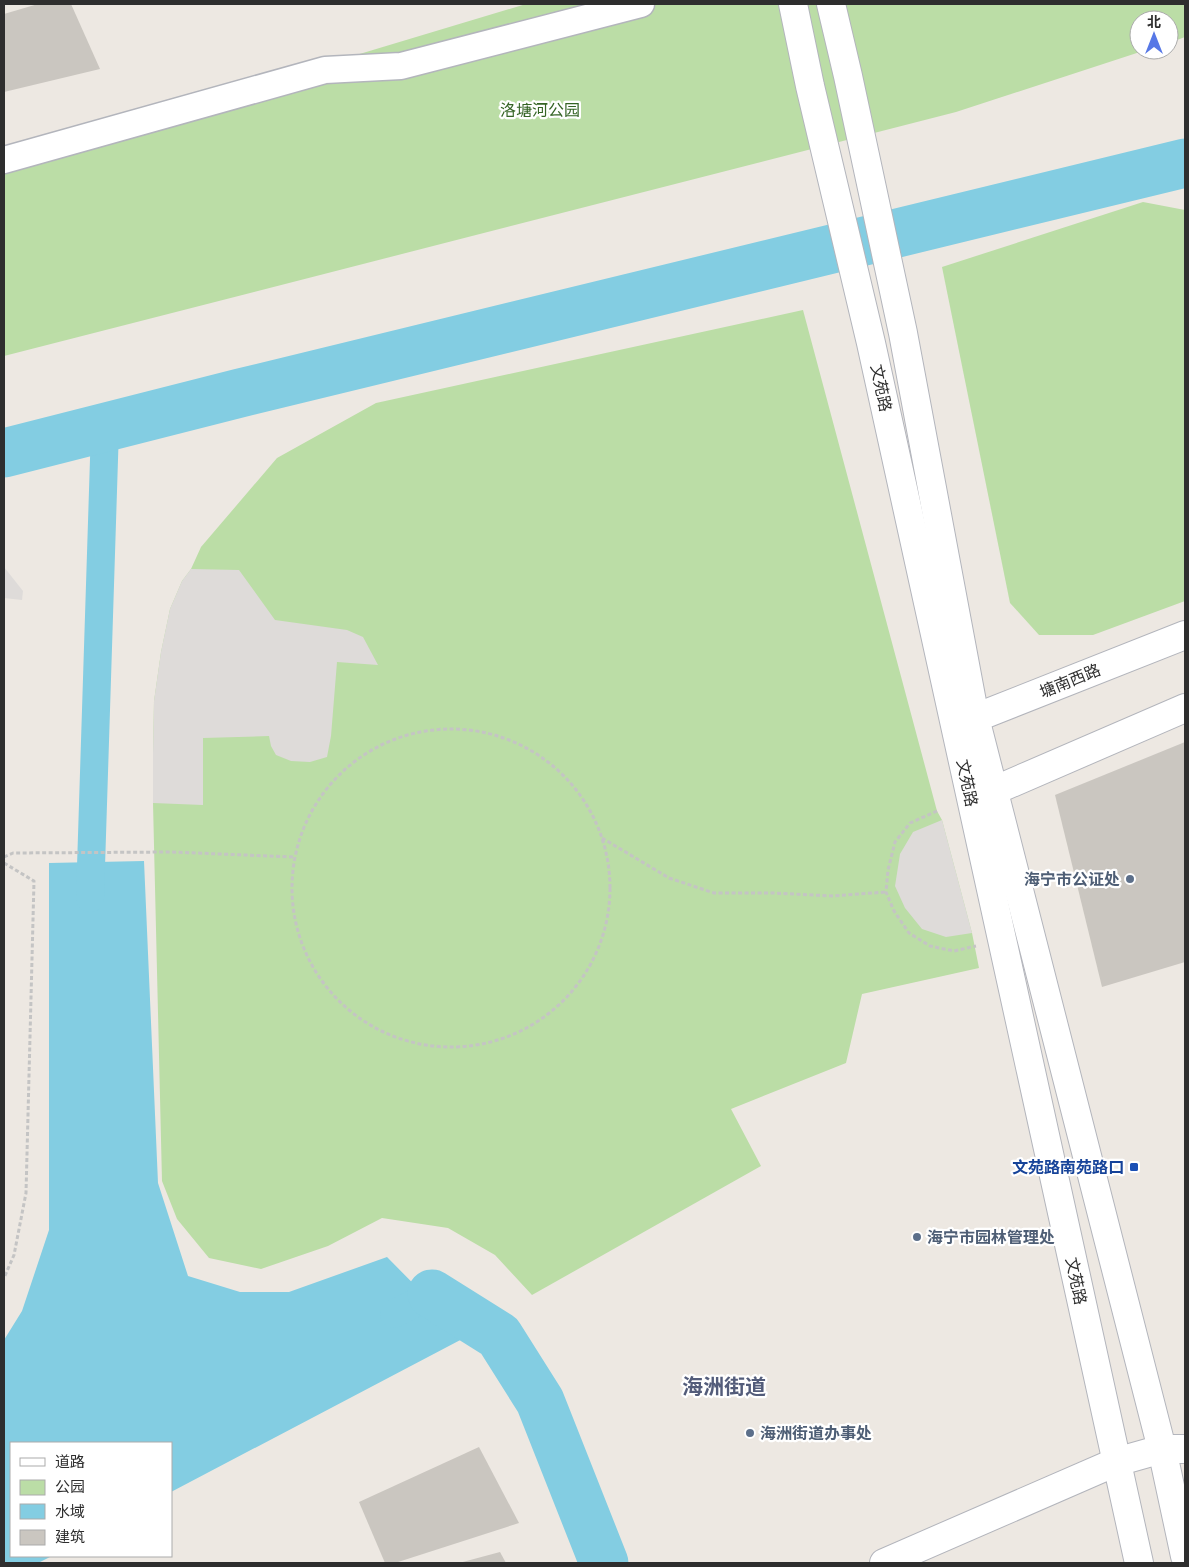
<svg xmlns="http://www.w3.org/2000/svg" width="1189" height="1567" font-family="Raleway,'Noto Sans SC',sans-serif">
	<rect width="100%" height="100%" fill="#ede8e2"/>
	<g fill="#bbdda6">
		<path d="M 526,4 L 1185,4 L 1185,37 L 1169,43 L 1169,20 L 1139,20 L 1139,50 L 1146,50 L 956,112 L 4,356 L 4,161 Z"/>
		<path d="M 1143,202 L 1185,210 L 1185,601 L 1093,635 L 1039,635 L 1010,603 L 942,267 Z"/>
		<path d="M 803,310 L 937,811 L 942,820 L 972,933 L 979,968 L 862,994 L 846,1063 L 731,1109 L 761,1166 L 532,1295 L 495,1255 L 448,1228 L 382,1218 L 328,1246 L 261,1269 L 209,1258 L 177,1219 L 162,1181 L 153,803 L 153,753 L 154,701 L 161,652 L 170,609 L 182,581 L 191,569 L 201,547 L 277,458 L 376,403 Z"/>
	</g>
	<g fill="#dedbd9">
		<path d="M 4,567 L 23,591 L 22,600 L 4,598 Z"/>
		<path d="M 191,569 L 239,570 L 275,620 L 347,630 L 363,637 L 378,665 L 337,662 L 331,736 L 327,757 L 310,762 L 291,761 L 276,755 L 271,746 L 269,736 L 203,738 L 203,805 L 153,803 L 153,753 L 154,701 L 161,652 L 170,609 L 182,581 Z"/>
		<path d="M 942,820 L 972,933 L 946,937 L 922,929 L 905,908 L 895,886 L 900,854 L 913,832 Z"/>
	</g>
	<path fill="#83cde2" d="M 144,861 L 158,1183 L 188,1276 L 240,1292 L 289,1292 L 387,1257 L 466,1337 L 171,1492 L 171,1443 L 11,1443 L 11,1556 L 52,1556 L 38,1563 L 4,1563 L 4,1340 L 22,1311 L 49,1230 L 49,863 Z"/>
	<g fill="none" stroke-linecap="round" stroke-linejoin="round">
		<g stroke="#83cde2" stroke-width="28">
			<path d="M 90,898 L 105,428"/>
			<path d="M 394,1314 L 432,1294"/>
		</g>
		<g stroke="#83cde2" stroke-width="49">
			<path d="M 4,453 L 240,393 L 1185,163"/>
			<path d="M 432,1294 L 499,1336 L 540,1401 L 604,1563"/>
		</g>
	</g>
	<g fill="#cac6c0">
		<path d="M 38,4 L 71,4 L 100,69 L 4,92 L 4,14 Z"/>
		<path d="M 1185,742 L 1185,962 L 1102,987 L 1055,795 Z"/>
		<path d="M 479,1447 L 519,1523 L 395,1563 L 385,1563 L 359,1502 Z"/>
		<path d="M 500,1552 L 506,1563 L 459,1563 Z"/>
	</g>
	<g fill="none" stroke-linecap="round" stroke-linejoin="round">
		<defs>
			<path id="minor" d="M 4,160 L 325,70 L 401,66 L 641,4"/>
			<path id="tertiary" d="M 884,1563 L 1116,1462 L 1162,1449 L 1185,1449"/>
			<g id="secondary">
				<path d="M 793,4 L 810,86 L 871,343 L 1139,1563"/>
				<path d="M 831,4 L 848,76 L 903,333 L 975,718 L 1162,1449 L 1185,1556"/>
				<path d="M 960,727 L 975,718 L 1185,635"/>
				<path d="M 977,798 L 1185,708"/>
			</g>
		</defs>
		<use href="#minor" stroke="#b3b5bc" stroke-width="29"/>
		<use href="#tertiary" stroke="#b3b5bc" stroke-width="30"/>
		<use href="#secondary" stroke="#b3b5bc" stroke-width="30"/>
		<g stroke="#c4c4c4" stroke-width="3" stroke-dasharray="4 2.5" stroke-linecap="butt">
			<circle cx="451" cy="888" r="159"/>
			<path d="M 937,811 L 910,823 L 895,842 L 888,870 L 886,892 L 894,911 L 909,933 L 930,946 L 954,951 L 976,946"/>
			<path d="M 602,838 L 669,878 L 714,893 L 773,893 L 833,896 L 886,892"/>
			<path d="M 4,857 L 13,853 L 171,852 L 294,857"/>
			<path d="M 4,863 L 34,881 L 26,1193 L 14,1255 L 4,1278"/>
		</g>
		<use href="#minor" stroke="#fff" stroke-width="26"/>
		<use href="#tertiary" stroke="#fff" stroke-width="28"/>
		<use href="#secondary" stroke="#fff" stroke-width="28"/>
	</g>
	<g fill="#5c6f8a" stroke="#fff" stroke-width="2">
		<circle cx="1130" cy="879" r="5"/>
		<circle cx="917" cy="1237" r="5"/>
		<circle cx="750" cy="1433" r="5"/>
	</g>
	<rect fill="#1a4fb4" stroke="#fff" stroke-width="2" x="1129" y="1162" width="10" height="10" rx="2.5"/>
	<g text-anchor="middle" dominant-baseline="central" stroke-width="4.5" stroke-linejoin="round" paint-order="stroke">
		<g font-size="16" fill="#356425" stroke="#fff">
			<text x="540" y="110">洛塘河公园</text>
		</g>
		<g font-size="16" fill="#2e2e2e" stroke="#fff">
			<text transform="translate(881 388) rotate(78)">文苑路</text>
			<text transform="translate(1070 681) rotate(-22)">塘南西路</text>
			<text transform="translate(967 783) rotate(78)">文苑路</text>
			<text transform="translate(1076 1281) rotate(78)">文苑路</text>
		</g>
		<g font-size="16" font-weight="bold" fill="#4e5e75" stroke="#fff" text-anchor="start">
			<text x="1120" y="879" text-anchor="end">海宁市公证处</text>
			<text x="927" y="1237">海宁市园林管理处</text>
			<text x="760" y="1433">海洲街道办事处</text>
		</g>
		<g font-size="16" font-weight="bold" fill="#164399" stroke="#fff" text-anchor="end">
			<text x="1124" y="1167">文苑路南苑路口</text>
		</g>
		<g font-size="21" font-weight="bold" fill="#535c7a" stroke="#fff">
			<text x="724" y="1386">海洲街道</text>
		</g>
	</g>
	<rect width="1189" height="1567" fill="none" stroke="#2e2e2e" stroke-width="10"/>
	<rect x="10" y="1442" width="162" height="115" fill="#ffffff" stroke="#ababab"/>
	<rect x="20" y="1458" width="25" height="8" fill="#ffffff" stroke="#ababab"/>
	<text x="55" y="1467" font-size="15" fill="#2e2e2e">道路</text>
	<rect x="20" y="1480" width="25" height="15" fill="#bbdda6" stroke="#ababab"/>
	<text x="55" y="1492" font-size="15" fill="#2e2e2e">公园</text>
	<rect x="20" y="1504" width="25" height="15" fill="#83cde2" stroke="#ababab"/>
	<text x="55" y="1517" font-size="15" fill="#2e2e2e">水域</text>
	<rect x="20" y="1530" width="25" height="15" fill="#cac6c0" stroke="#ababab"/>
	<text x="55" y="1542" font-size="15" fill="#2e2e2e">建筑</text>
	<g transform="translate(1154 35)"><circle r="24" fill="#ffffff" stroke="#ababab"/>
	<path d="M0-4L9 19L0 12L-9 19Z" fill="#5778e6"/>
	<text y="-8" font-size="14" font-weight="bold" text-anchor="middle" fill="#2e2e2e">北</text>
	</g>
</svg>
